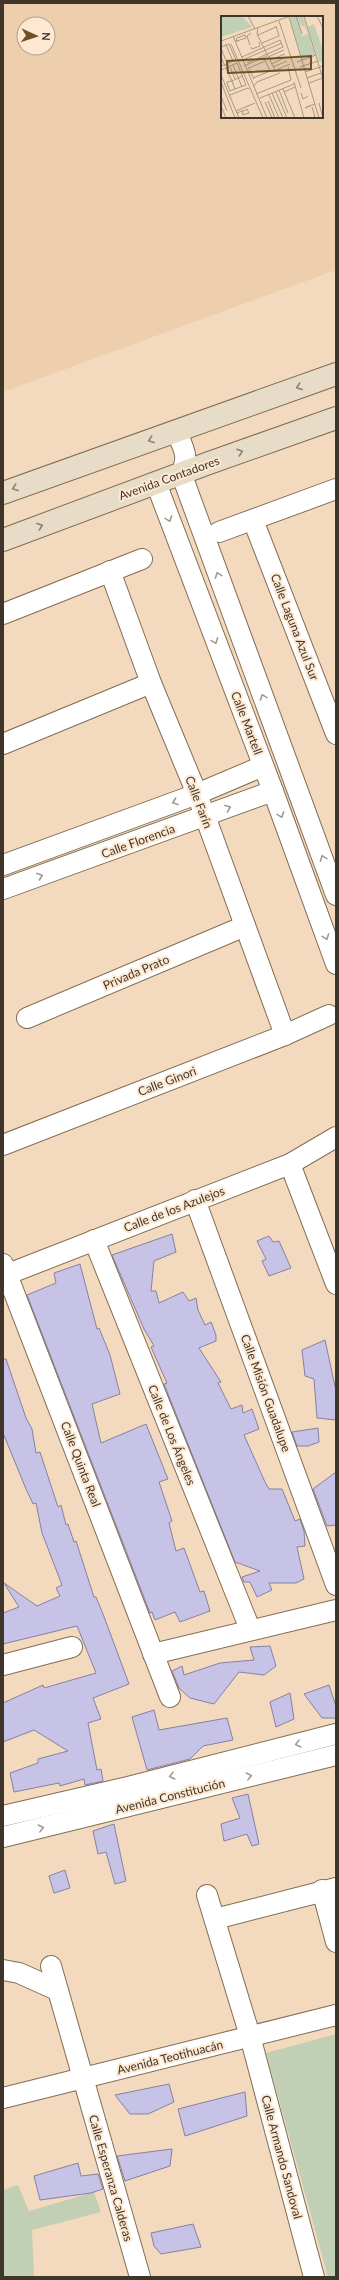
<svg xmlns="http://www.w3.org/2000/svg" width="339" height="2280" font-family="Lato,sans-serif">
	<rect width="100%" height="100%" fill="#f3dabe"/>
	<path fill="#eecfad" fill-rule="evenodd" d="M 3,3 L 336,3 L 336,270 L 3,392 ZM 222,17 L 322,17 L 322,117 L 222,117 ZM 24,24 L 48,24 L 48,48 L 24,48 Z"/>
	<g fill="#c1d0b4">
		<path d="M 336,2034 L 336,2277 L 328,2277 L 266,2053 Z"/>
		<path d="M 18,2185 L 29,2211 L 94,2192 L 101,2212 L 32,2230 L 34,2277 L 3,2277 L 3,2190 Z"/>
	</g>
	<g fill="#c7c3e6" stroke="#8581a1">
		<path d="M 172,1234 L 176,1252 L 154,1261 L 151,1291 L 156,1291 L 159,1303 L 183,1292 L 189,1301 L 196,1298 L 198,1310 L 205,1325 L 211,1322 L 216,1335 L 216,1341 L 199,1348 L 221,1382 L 218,1383 L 231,1409 L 242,1405 L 243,1413 L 252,1409 L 259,1429 L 244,1435 L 265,1482 L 269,1489 L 282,1489 L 295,1521 L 300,1519 L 304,1531 L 305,1546 L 297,1547 L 304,1579 L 296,1583 L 269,1583 L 272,1590 L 257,1597 L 250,1582 L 244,1582 L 242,1577 L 260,1571 L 235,1562 L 164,1384 L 167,1383 L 151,1347 L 154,1346 L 144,1329 L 112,1255 Z"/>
		<path d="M 269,1236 L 273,1242 L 279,1241 L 291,1268 L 269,1276 L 262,1261 L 266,1259 L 257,1241 Z"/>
		<path d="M 80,1264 L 97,1329 L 99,1328 L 110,1355 L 120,1394 L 92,1404 L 101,1443 L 146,1424 L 168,1479 L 159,1482 L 172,1521 L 169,1523 L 176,1551 L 184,1548 L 200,1592 L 204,1591 L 210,1611 L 180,1622 L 175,1612 L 155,1620 L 152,1612 L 150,1613 L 27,1295 L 56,1283 L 54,1273 Z"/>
		<path d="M 325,1340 L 336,1391 L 336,1420 L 317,1418 L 314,1379 L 305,1376 L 302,1350 Z"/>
		<path d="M 3,1359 L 6,1359 L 26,1418 L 32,1429 L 36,1453 L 40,1452 L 58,1507 L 61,1505 L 66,1525 L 68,1524 L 74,1542 L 76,1541 L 94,1597 L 96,1597 L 103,1614 L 129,1684 L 93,1698 L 101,1719 L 88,1723 L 97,1770 L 101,1769 L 103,1781 L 85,1785 L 84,1779 L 60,1786 L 59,1783 L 14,1792 L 10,1773 L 38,1763 L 38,1759 L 68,1751 L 34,1730 L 3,1742 L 3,1703 L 43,1685 L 44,1688 L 96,1673 L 77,1626 L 3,1644 L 3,1613 L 19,1607 L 4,1583 L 37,1606 L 60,1596 L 56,1588 L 62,1585 L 42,1533 L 36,1503 L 33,1504 L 26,1489 L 3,1433 Z"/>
		<path d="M 318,1428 L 319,1442 L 308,1446 L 297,1446 L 292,1432 Z"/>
		<path d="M 336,1472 L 336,1525 L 327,1526 L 313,1489 Z"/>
		<path d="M 270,1646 L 276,1666 L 264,1675 L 239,1672 L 214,1704 L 190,1698 L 179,1688 L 172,1671 L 182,1666 L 184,1675 L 220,1663 L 254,1660 L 250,1647 Z"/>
		<path d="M 329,1685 L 336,1706 L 336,1718 L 322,1718 L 304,1694 Z"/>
		<path d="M 290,1693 L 294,1719 L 276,1727 L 270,1702 Z"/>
		<path d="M 154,1710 L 159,1730 L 227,1718 L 233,1740 L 203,1746 L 190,1759 L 147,1770 L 132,1717 Z"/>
		<path d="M 248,1794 L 259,1844 L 252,1846 L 247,1834 L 224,1841 L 221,1824 L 240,1818 L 232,1798 Z"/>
		<path d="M 114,1824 L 126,1881 L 115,1884 L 106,1852 L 98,1854 L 93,1831 Z"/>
		<path d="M 65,1870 L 70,1888 L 54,1893 L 49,1876 Z"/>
		<path d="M 169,2084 L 174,2102 L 148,2114 L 130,2114 L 115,2095 Z"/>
		<path d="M 245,2092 L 247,2116 L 185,2136 L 178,2109 Z"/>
		<path d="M 172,2149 L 170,2166 L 125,2181 L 117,2156 Z"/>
		<path d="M 78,2163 L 81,2176 L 98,2174 L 103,2189 L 91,2193 L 40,2200 L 34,2176 Z"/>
		<path d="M 193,2224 L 201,2247 L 161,2254 L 154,2246 L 151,2233 Z"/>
	</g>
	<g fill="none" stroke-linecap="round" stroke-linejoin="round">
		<defs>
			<g id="street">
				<path d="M 176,431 C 183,447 190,457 181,473 L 336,895"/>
				<path d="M 156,483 L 273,791 L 336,964"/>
				<path d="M 253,520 L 336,734"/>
				<path d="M 219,532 L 336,489"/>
				<path d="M 110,571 L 151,683 L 197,794 L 285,1035"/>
				<path d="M 3,614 L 142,559"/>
				<path d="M 3,744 L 151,683"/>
				<path d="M 3,865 L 197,794 L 263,766"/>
				<path d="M 3,889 L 273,791"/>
				<path d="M 27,1018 L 245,926"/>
				<path d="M 3,1145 L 285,1035 L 329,1015"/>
				<path d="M 290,1164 L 336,1284"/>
				<path d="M 195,1200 L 336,1585"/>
				<path d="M 94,1240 L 250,1629"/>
				<path d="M 3,1264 L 170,1697"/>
				<path d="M 8,1274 L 290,1164 L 336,1137"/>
				<path d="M 153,1654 L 336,1610"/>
				<path d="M 3,1665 L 72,1647"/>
				<path d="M 3,1816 L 128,1787 L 336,1734"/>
				<path d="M 3,1837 L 336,1755"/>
				<path d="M 322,1890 L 336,1942"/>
				<path d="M 207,1895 L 250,2036 L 314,2277"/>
				<path d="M 215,1919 L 336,1888"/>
				<path d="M 51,1966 L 140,2277"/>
				<path d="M 3,1970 L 19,1973 L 57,1990"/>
				<path d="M 3,2098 L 336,2015"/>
			</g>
			<g id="secondary">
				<path d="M 3,493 L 336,374"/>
				<path d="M 3,540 L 209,463 L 336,418"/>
			</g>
		</defs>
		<use href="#street" stroke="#836d53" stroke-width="22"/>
		<use href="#secondary" stroke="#836d53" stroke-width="24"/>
		<use href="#street" stroke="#fff" stroke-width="20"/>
		<use href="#secondary" stroke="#e7dcc7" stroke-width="22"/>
	</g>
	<defs><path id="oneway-chevron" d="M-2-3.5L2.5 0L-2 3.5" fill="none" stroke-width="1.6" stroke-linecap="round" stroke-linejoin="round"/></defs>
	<g stroke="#8b8071">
		<use href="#oneway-chevron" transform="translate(299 387) rotate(160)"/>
		<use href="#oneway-chevron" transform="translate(151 440) rotate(160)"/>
		<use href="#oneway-chevron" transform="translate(240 452) rotate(-19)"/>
		<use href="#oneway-chevron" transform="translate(15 488) rotate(160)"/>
		<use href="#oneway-chevron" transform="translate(40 526) rotate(-20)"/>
	</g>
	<g stroke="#a09a94">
		<use href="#oneway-chevron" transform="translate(169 519) rotate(70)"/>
		<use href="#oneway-chevron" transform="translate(218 575) rotate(-110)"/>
		<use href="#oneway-chevron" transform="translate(215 641) rotate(69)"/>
		<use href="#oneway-chevron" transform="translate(263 697) rotate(-110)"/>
		<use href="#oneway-chevron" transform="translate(175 802) rotate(160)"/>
		<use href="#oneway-chevron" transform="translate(228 808) rotate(-21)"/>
		<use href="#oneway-chevron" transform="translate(281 815) rotate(70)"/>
		<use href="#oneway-chevron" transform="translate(323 858) rotate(-110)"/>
		<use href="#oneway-chevron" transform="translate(40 876) rotate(-20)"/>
		<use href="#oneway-chevron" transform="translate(326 937) rotate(70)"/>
		<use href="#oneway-chevron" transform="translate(298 1744) rotate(166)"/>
		<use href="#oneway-chevron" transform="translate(172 1776) rotate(166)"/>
		<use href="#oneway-chevron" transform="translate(249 1776) rotate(-14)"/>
		<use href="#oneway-chevron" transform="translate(41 1828) rotate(-14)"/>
	</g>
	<g text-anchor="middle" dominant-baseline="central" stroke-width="4" stroke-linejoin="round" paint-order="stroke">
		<g font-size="12" fill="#40352a" stroke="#fde8d1">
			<text transform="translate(169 478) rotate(-20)">Avenida Contadores</text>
			<text transform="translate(295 627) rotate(69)">Calle Laguna Azul Sur</text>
			<text transform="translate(247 723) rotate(69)">Calle Martell</text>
			<text transform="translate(199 802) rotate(69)">Calle Farín</text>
			<text transform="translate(138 841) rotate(-20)">Calle Florencia</text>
			<text transform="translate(136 972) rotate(-23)">Privada Prato</text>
			<text transform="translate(167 1081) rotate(-21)">Calle Ginori</text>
			<text transform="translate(174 1209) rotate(-21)">Calle de los Azulejos</text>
			<text transform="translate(266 1393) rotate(70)">Calle Misión Guadalupe</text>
			<text transform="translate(172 1435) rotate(68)">Calle de Los Ángeles</text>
			<text transform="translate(81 1464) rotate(69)">Calle Quinta Real</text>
			<text transform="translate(170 1796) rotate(-14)">Avenida Constitución</text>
			<text transform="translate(170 2057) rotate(-14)">Avenida Teotihuacán</text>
			<text transform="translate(282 2157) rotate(75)">Calle Armando Sandoval</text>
			<text transform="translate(111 2178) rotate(74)">Calle Esperanza Calderas</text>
		</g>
	</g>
	<g transform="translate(221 16)">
		<rect width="102" height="102" fill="#f3dabe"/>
		<path d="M 0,0 L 21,0 L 31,11 L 0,21 ZM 75,0 L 81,20 L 87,18 L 84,11 L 79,9 L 76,0 L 82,0 L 94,39 L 81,43 L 69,2 ZM 93,8 L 102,34 L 102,45 L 98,46 L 87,11 Z" fill="#c1d0b4"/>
		<path fill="none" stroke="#ab9883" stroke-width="1" d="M 27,0 L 34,13M 75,0 L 81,18M 83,0 L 102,63M 96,0 L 102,12M 68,1 L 98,102M 58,5 L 80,72M 37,12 L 36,18 L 54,54M 37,19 L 55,11M 12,20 L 46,102M 0,25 L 69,0M 14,25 L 16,25 L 25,22 L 24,19 L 16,22 L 15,23 L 16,25 L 16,26M 41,27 L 58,20 L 55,10M 10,28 L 42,102M 5,29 L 12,45M 29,29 L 26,20 L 30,17M 0,31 L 8,28 L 15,44 L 0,50M 30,31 L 31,33 L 39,30 L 38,26M 0,32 L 6,47M 0,41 L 4,50 L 7,49M 21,41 L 59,24 L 62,31 L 26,47M 47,41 L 63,34M 24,43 L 61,27M 44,44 L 49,55M 49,44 L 64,38M 76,46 L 95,39M 50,48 L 65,41M 12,49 L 21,71M 23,50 L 46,40M 9,51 L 14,63M 27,51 L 33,63M 52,51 L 66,45M 79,51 L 97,45M 5,52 L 11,65 L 14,73 L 9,75 L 6,67 L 6,66 L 11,65 L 21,60M 28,52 L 44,45M 0,54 L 16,47 L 25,69 L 14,73M 53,55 L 69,48M 84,56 L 102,50M 0,59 L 18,102M 32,62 L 49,55M 86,62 L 100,57M 0,66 L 14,102M 73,66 L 83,102M 88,67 L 102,62M 33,70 L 36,66 L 59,57M 62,73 L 74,102M 58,74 L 67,97M 55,76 L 66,102M 63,76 L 74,71M 51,77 L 62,102M 80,77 L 82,83 L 87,80M 35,78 L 70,64 L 67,51M 9,79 L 27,72 L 28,73M 48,79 L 58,102M 0,80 L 6,95M 39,82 L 73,68M 47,85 L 54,102M 44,86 L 51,102M 98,87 L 102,102M 90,89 L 84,92 L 94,88M 0,90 L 5,102M 15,95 L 34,87M 16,97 L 21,95 L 25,94 L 26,93 L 28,97 L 22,99 L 21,95M 89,102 L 94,101 L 91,91"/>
		<path fill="#705127" fill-opacity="0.15" stroke="#705127" stroke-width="2" d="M 90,40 L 90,53 L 7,57 L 6,45 Z"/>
		<rect width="102" height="102" fill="none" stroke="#40352a" stroke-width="2"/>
	</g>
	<rect width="339" height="2280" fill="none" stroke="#40352a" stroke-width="8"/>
	<g transform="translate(36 36) rotate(93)"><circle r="19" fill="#fde8d1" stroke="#b1a08e"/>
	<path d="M0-3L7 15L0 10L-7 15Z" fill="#705127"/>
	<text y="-6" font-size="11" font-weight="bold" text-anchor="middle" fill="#40352a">N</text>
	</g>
</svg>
